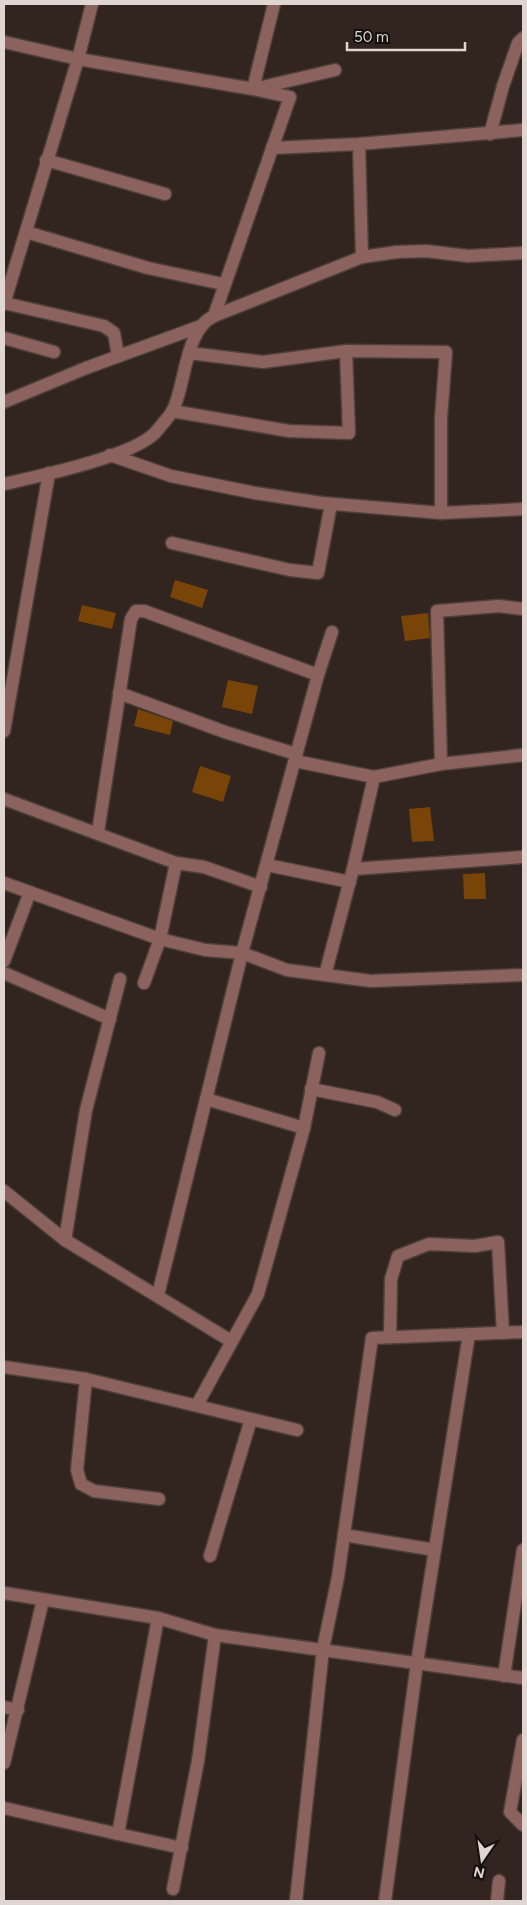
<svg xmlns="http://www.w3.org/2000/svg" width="527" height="1905" font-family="Figtree,sans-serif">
	<rect width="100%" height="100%" fill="#32241f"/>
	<g fill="#784407">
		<path d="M 175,580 L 208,590 L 202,608 L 170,597 Z"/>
		<path d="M 82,605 L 116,613 L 112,629 L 78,621 Z"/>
		<path d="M 428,613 L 430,638 L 405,641 L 401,616 Z"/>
		<path d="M 228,680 L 258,686 L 252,714 L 222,707 Z"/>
		<path d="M 138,709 L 173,721 L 170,735 L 134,726 Z"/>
		<path d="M 200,766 L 231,776 L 223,802 L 192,792 Z"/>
		<path d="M 430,807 L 434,841 L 412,842 L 409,809 Z"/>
		<path d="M 485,873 L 486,899 L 464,899 L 463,874 Z"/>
	</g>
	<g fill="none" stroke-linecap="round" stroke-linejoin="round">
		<defs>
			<g id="minor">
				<path d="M 4,42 L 78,59 L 92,4"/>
				<path d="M 258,88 L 335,70"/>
				<path d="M 490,134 L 503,86 L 518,43 L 523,38"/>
				<path d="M 359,144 L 362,257"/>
				<path d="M 272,148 L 359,144 L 523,130"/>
				<path d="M 46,160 L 165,194"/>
				<path d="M 26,232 L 148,268 L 223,284"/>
				<path d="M 4,303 L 104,326 L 114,333 L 118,356"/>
				<path d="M 4,304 L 78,59 L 253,89 L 274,4"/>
				<path d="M 214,316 L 290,97 L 253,89"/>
				<path d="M 4,338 L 54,352"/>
				<path d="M 189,353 L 263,362 L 346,351 L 446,352 L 441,418 L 441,513"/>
				<path d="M 4,402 L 86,368 L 201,326"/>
				<path d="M 172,411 L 289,431 L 349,433 L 346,351"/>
				<path d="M 110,455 L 171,476 L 255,493 L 322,503 L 441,513 L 523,509"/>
				<path d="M 4,484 C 39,476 131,457 155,433 C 160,427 167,419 172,412 C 186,386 184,330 214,316 L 362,257 L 397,252 L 426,251 L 468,256 L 523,253"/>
				<path d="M 172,543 L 290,570 L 318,573 L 331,504"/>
				<path d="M 119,693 L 225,732 L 296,754"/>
				<path d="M 4,731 L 49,473"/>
				<path d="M 295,761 L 374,777 L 441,764 L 523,755"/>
				<path d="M 441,764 L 437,611 L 499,606 L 523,609"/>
				<path d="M 4,799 L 176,863 L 160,939 L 144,983"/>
				<path d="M 98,832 L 131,619 L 136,611 L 144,611 L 318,675"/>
				<path d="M 176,863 L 204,867 L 261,887"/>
				<path d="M 267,865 L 350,882"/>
				<path d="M 353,869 L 523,857"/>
				<path d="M 4,883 L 160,939 L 205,950 L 242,953 L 287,970 L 371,981 L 523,975"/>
				<path d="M 4,961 L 30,892"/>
				<path d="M 4,973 L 110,1019"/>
				<path d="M 325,975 L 353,869 L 374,777"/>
				<path d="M 311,1089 L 377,1102 L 395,1110"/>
				<path d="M 206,1099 L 304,1128"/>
				<path d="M 4,1191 L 65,1240 L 231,1341"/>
				<path d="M 65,1240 L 86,1110 L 120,979"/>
				<path d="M 158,1295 L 242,953 L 318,675 L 332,632"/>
				<path d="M 390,1337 L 391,1279 L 398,1256 L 429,1244 L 475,1246 L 498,1242 L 503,1333"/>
				<path d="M 4,1367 L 86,1379 L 251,1419 L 210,1556"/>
				<path d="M 86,1379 L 77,1470 L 81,1484 L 94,1491 L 159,1499"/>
				<path d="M 197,1405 L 258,1294 L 304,1128 L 319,1053"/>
				<path d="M 251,1419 L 297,1430"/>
				<path d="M 344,1535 L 435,1550"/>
				<path d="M 4,1593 L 158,1618 L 215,1635 L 523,1678"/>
				<path d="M 504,1676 L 523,1550"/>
				<path d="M 4,1707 L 18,1710"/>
				<path d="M 523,1740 L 510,1812 L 523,1825"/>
				<path d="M 4,1763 L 43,1600"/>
				<path d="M 4,1808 L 118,1834 L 158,1618"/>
				<path d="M 118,1834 L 182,1848"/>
				<path d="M 173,1889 L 198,1761 L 215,1635"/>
				<path d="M 296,1901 L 323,1649 L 338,1577 L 372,1338 L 523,1332"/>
				<path d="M 385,1901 L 417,1663 L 469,1334"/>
				<path d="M 497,1901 L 499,1881"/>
			</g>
		</defs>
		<use href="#minor" stroke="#4e403c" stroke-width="15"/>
		<use href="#minor" stroke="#8c625f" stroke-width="12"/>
	</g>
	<rect width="527" height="1905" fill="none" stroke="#dfd6d2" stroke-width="10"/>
	<g transform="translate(482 1860) rotate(193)" stroke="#150f0d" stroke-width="4" paint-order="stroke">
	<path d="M0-4L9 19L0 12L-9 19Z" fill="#dfd6d2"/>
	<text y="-8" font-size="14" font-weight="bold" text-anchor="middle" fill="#dfd6d2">N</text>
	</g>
	<path d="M347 42v8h118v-8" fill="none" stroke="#dfd6d2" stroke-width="2.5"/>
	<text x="354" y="42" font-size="15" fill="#dfd6d2" stroke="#150f0d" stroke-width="4" paint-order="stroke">50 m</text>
</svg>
